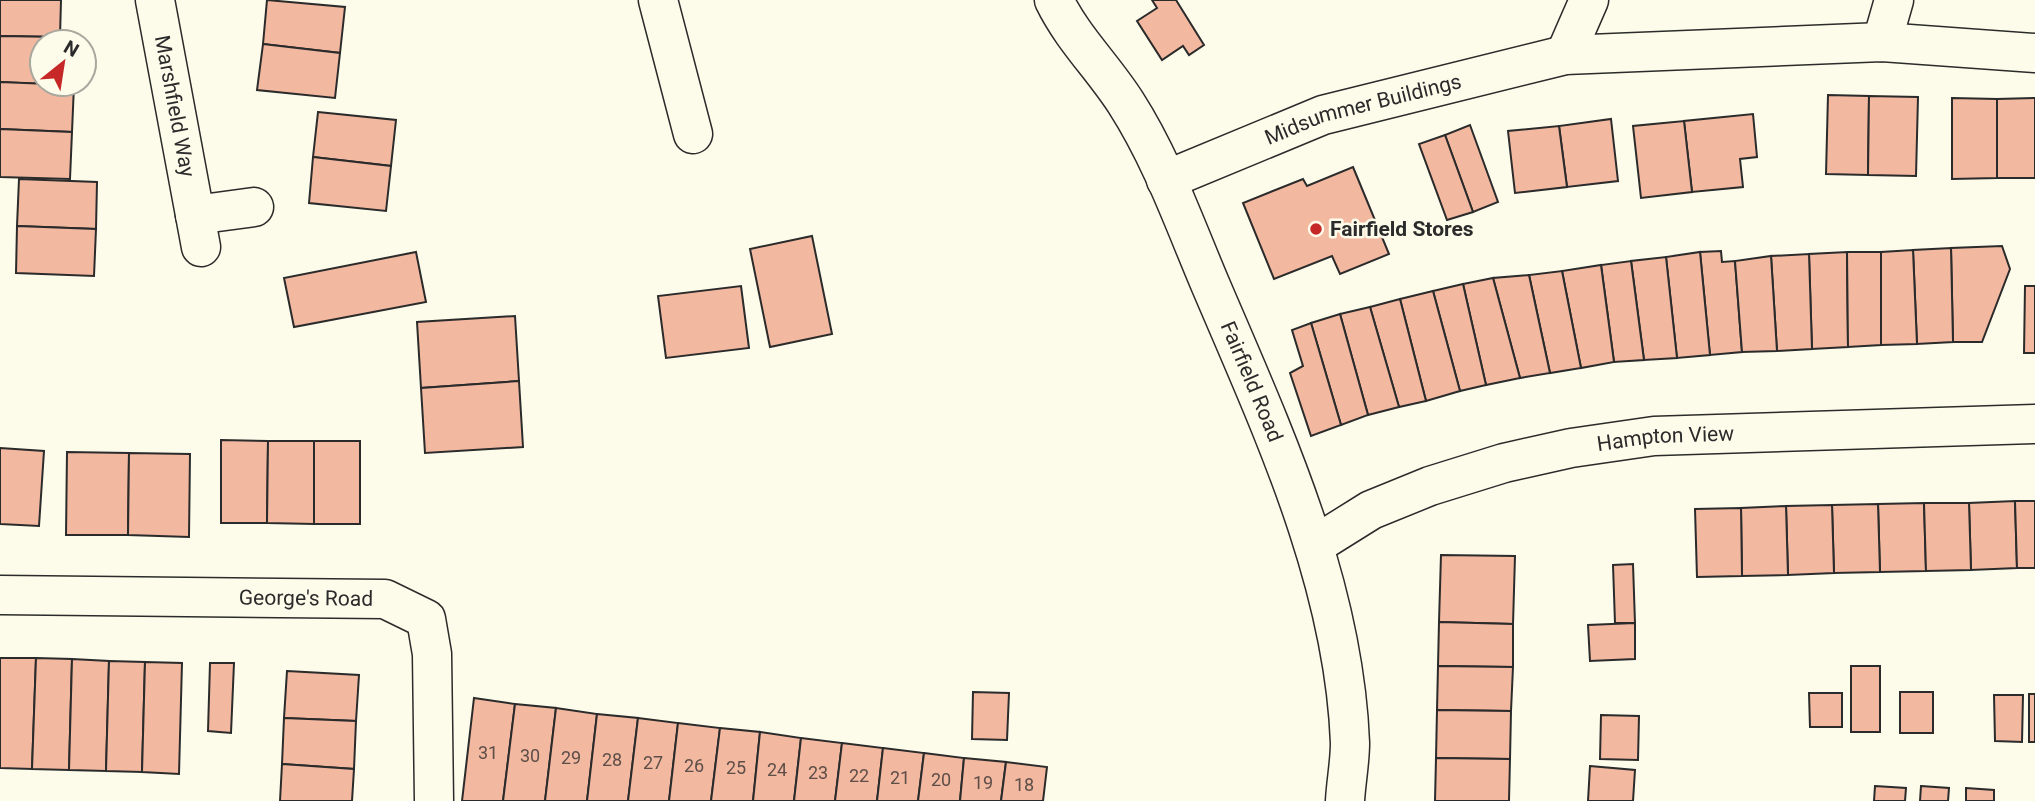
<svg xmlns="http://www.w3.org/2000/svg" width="2035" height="801" font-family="Roboto,sans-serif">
	<rect width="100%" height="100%" fill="#fdfbea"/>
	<g fill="#f2b8a0" stroke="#2b2b2b" stroke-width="2">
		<path d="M 0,0 L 61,0 L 60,37 L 0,36 Z"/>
		<path d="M 267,0 L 345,7 L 340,53 L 263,44 Z"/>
		<path d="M 1152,0 L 1176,0 L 1204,45 L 1189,55 L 1183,46 L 1162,60 L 1137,21 L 1157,8 Z"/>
		<path d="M 0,36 L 60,37 L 60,42 L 42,42 L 42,84 L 0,82 Z"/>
		<path d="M 263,44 L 340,53 L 335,98 L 257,90 Z"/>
		<path d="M 0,82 L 74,85 L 72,132 L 0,129 Z"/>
		<path d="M 1828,95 L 1869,96 L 1868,175 L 1826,174 Z"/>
		<path d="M 1869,96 L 1918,97 L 1916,176 L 1868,175 Z"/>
		<path d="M 1952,98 L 1997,99 L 1997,178 L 1952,179 Z"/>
		<path d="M 2035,98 L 2035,178 L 1997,178 L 1997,99 Z"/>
		<path d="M 318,112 L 396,120 L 391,166 L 313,157 Z"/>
		<path d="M 1753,114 L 1757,157 L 1740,159 L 1743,187 L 1692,192 L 1684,121 Z"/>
		<path d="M 1611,119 L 1618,181 L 1567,187 L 1559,126 Z"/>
		<path d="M 1684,121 L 1692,192 L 1641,198 L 1633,126 Z"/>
		<path d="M 1470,125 L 1498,202 L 1473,212 L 1445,135 Z"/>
		<path d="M 1559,126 L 1567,187 L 1515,193 L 1508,131 Z"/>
		<path d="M 0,129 L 72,132 L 70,179 L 0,177 Z"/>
		<path d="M 1445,135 L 1473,212 L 1447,220 L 1419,144 Z"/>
		<path d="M 313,157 L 391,166 L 386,211 L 309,203 Z"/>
		<path d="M 1353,167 L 1389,254 L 1340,274 L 1332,256 L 1274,279 L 1243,203 L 1303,179 L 1307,186 Z"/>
		<path d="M 19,179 L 97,182 L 96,229 L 17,226 Z"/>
		<path d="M 17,226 L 96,229 L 94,276 L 16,273 Z"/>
		<path d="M 812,236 L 832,334 L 770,347 L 750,249 Z"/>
		<path d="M 2002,246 L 2010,269 L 1982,342 L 1953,342 L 1951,248 Z"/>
		<path d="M 1951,248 L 1953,342 L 1917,344 L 1913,250 Z"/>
		<path d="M 1913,250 L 1917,344 L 1881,345 L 1881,252 Z"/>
		<path d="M 1721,251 L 1722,262 L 1735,261 L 1742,352 L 1710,355 L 1700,252 Z"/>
		<path d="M 416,252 L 426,302 L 294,327 L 284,278 Z"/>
		<path d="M 1700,252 L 1710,355 L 1677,358 L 1666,257 Z"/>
		<path d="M 1847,252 L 1848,347 L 1812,349 L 1809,254 Z"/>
		<path d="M 1847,252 L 1881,252 L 1881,345 L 1848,347 Z"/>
		<path d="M 1809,254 L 1812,349 L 1777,351 L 1771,256 Z"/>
		<path d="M 1771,256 L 1777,351 L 1742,352 L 1735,261 Z"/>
		<path d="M 1666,257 L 1677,358 L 1644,360 L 1631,261 Z"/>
		<path d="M 1631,261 L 1644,360 L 1614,362 L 1601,265 Z"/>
		<path d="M 1601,265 L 1614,362 L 1581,368 L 1562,271 Z"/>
		<path d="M 1562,271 L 1581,368 L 1550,373 L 1529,275 Z"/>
		<path d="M 1529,275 L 1550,373 L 1520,378 L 1493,278 Z"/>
		<path d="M 1493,278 L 1520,378 L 1486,385 L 1463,284 Z"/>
		<path d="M 1463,284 L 1486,385 L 1460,391 L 1433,291 Z"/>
		<path d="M 741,286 L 749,348 L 666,358 L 658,296 Z"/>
		<path d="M 2025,286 L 2035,286 L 2035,353 L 2024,353 Z"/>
		<path d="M 1433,291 L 1460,391 L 1426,401 L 1400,299 Z"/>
		<path d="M 1400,299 L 1426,401 L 1399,407 L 1370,307 Z"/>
		<path d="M 1370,307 L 1399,407 L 1368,415 L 1340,314 Z"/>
		<path d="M 1340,314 L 1368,415 L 1341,425 L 1311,323 Z"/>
		<path d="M 515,316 L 519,381 L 421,388 L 417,322 Z"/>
		<path d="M 1311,323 L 1341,425 L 1311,436 L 1290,373 L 1303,366 L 1292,330 Z"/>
		<path d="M 519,381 L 523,447 L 425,453 L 421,388 Z"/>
		<path d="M 221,440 L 268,441 L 267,523 L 221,523 Z"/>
		<path d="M 268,441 L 314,441 L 314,524 L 267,523 Z"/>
		<rect x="314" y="441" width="46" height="83"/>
		<path d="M 0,448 L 44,451 L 39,526 L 0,524 Z"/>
		<path d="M 67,452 L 129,453 L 128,535 L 66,535 Z"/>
		<path d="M 129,453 L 190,454 L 189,537 L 128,535 Z"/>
		<path d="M 2015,501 L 2017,568 L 1971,570 L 1969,503 Z"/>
		<path d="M 2015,501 L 2035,501 L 2035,568 L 2017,568 Z"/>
		<path d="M 1924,503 L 1926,571 L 1880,572 L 1878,504 Z"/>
		<path d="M 1924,503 L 1969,503 L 1971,570 L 1926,571 Z"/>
		<path d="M 1878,504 L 1880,572 L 1834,573 L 1832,505 Z"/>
		<path d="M 1832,505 L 1834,573 L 1788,575 L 1786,506 Z"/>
		<path d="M 1786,506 L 1788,575 L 1742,576 L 1741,508 Z"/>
		<path d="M 1741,508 L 1742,576 L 1697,577 L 1695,509 Z"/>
		<path d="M 1441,555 L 1515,556 L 1513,624 L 1439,622 Z"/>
		<path d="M 1633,564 L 1635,623 L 1615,623 L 1613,565 Z"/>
		<path d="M 1439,622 L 1513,624 L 1513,667 L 1438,666 Z"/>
		<path d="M 1635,623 L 1635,659 L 1590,661 L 1588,625 Z"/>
		<path d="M 0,658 L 36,658 L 32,769 L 0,768 Z"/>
		<path d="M 36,658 L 72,659 L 69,770 L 32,769 Z"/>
		<path d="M 72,659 L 109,661 L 106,771 L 69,770 Z"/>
		<path d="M 109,661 L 145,662 L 142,772 L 106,771 Z"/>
		<path d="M 145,662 L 182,663 L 179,774 L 142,772 Z"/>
		<path d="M 210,663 L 234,663 L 231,733 L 208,731 Z"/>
		<path d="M 1438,666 L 1513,667 L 1511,711 L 1437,710 Z"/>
		<rect x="1851" y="666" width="29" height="66"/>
		<path d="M 287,671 L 359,675 L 356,721 L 284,718 Z"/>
		<path d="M 973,692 L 1009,693 L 1007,740 L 972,739 Z"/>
		<rect x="1900" y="692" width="33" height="41"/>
		<path d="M 1809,693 L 1842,693 L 1842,727 L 1810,727 Z"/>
		<rect x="2029" y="694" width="6" height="48"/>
		<path d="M 1994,695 L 2023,695 L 2022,742 L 1995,741 Z"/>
		<path d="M 474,698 L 515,704 L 503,801 L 462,801 Z"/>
		<path d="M 515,704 L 556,708 L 545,801 L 503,801 Z"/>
		<path d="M 556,708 L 597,714 L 587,801 L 545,801 Z"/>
		<path d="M 1437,710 L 1511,711 L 1510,759 L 1436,758 Z"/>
		<path d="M 597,714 L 638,718 L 628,801 L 587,801 Z"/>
		<path d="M 1601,715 L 1639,716 L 1638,760 L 1600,759 Z"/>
		<path d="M 284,718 L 356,721 L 354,769 L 282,764 Z"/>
		<path d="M 638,718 L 678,723 L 669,801 L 628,801 Z"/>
		<path d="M 678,723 L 720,728 L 711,801 L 669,801 Z"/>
		<path d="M 720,728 L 760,732 L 753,801 L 711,801 Z"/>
		<path d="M 760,732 L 801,738 L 794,801 L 753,801 Z"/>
		<path d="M 801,738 L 842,743 L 835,801 L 794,801 Z"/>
		<path d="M 842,743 L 883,748 L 877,801 L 835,801 Z"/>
		<path d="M 883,748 L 924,753 L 918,801 L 877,801 Z"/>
		<path d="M 924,753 L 964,758 L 960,801 L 918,801 Z"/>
		<path d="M 964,758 L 1006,762 L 1001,801 L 960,801 Z"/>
		<path d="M 1436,758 L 1510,759 L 1509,801 L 1435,801 Z"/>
		<path d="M 1006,762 L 1047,767 L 1043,801 L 1001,801 Z"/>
		<path d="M 282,764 L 354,769 L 352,801 L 280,801 Z"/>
		<path d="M 1590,766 L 1635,770 L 1633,801 L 1588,801 Z"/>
		<path d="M 1875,786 L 1906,788 L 1905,801 L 1874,801 Z"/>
		<path d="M 1921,786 L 1949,788 L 1948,801 L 1920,801 Z"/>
		<path d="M 1966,788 L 1994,790 L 1994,801 L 1966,801 Z"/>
	</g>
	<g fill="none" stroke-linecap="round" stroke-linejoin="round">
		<defs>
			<g id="minor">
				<path id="s1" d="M 155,0 L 201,247"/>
				<path d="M 658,0 L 693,134"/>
				<path id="s2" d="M 1054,0 C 1073,39 1103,67 1126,103 C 1162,159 1185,225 1211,286 C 1273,431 1344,583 1350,743 C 1350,762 1346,782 1345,801"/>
				<path d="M 1882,42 L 1894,0"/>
				<path d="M 1565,55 L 1589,0"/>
				<path id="s3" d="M 1166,180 L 1323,115 L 1565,55 L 1882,42 L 2035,53"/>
				<path d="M 195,215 L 254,207"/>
				<path id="s4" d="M 1315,545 L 1371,510 L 1430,486 L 1504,463 L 1571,448 L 1654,436 L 2035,424"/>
				<path id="s5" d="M 0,595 L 385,599 L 426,619 L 432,654 L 434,801"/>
			</g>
		</defs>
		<use href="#minor" stroke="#2b2b2b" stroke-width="41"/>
		<use href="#minor" stroke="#fdfbea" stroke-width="38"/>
	</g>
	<circle fill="#c62828" stroke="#fdfbea" stroke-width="2.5" cx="1316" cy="229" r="7"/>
	<g text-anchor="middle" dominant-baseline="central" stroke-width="5" stroke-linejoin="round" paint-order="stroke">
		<g font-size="18" fill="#5d4e48">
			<text x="488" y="752">31</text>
			<text x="530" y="755">30</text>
			<text x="571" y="757">29</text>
			<text x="612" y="759">28</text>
			<text x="653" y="762">27</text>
			<text x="694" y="765">26</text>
			<text x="736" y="767">25</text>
			<text x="777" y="769">24</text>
			<text x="818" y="772">23</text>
			<text x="859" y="775">22</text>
			<text x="900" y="777">21</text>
			<text x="941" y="779">20</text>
			<text x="983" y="782">19</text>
			<text x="1024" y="784">18</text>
		</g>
		<g font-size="21" fill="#2b2b2b" stroke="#fdfbea">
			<text stroke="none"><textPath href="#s1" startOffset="108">Marshfield Way</textPath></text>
			<text stroke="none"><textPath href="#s3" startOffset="210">Midsummer Buildings</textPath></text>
			<text stroke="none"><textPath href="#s2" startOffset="432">Fairfield Road</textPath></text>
			<text stroke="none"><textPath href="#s4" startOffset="371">Hampton View</textPath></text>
			<text stroke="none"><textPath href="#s5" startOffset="306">George's Road</textPath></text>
		</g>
		<g font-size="21" font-weight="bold" fill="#2b2b2b" stroke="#fdfbea" text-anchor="start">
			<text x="1330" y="229">Fairfield Stores</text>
		</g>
	</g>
	<g transform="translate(63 63) rotate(30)"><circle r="33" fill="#fdfbea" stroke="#a9a89e" stroke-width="2"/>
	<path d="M0-5L12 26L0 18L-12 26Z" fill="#c62828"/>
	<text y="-10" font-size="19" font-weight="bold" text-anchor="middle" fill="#2b2b2b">N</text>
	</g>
</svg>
